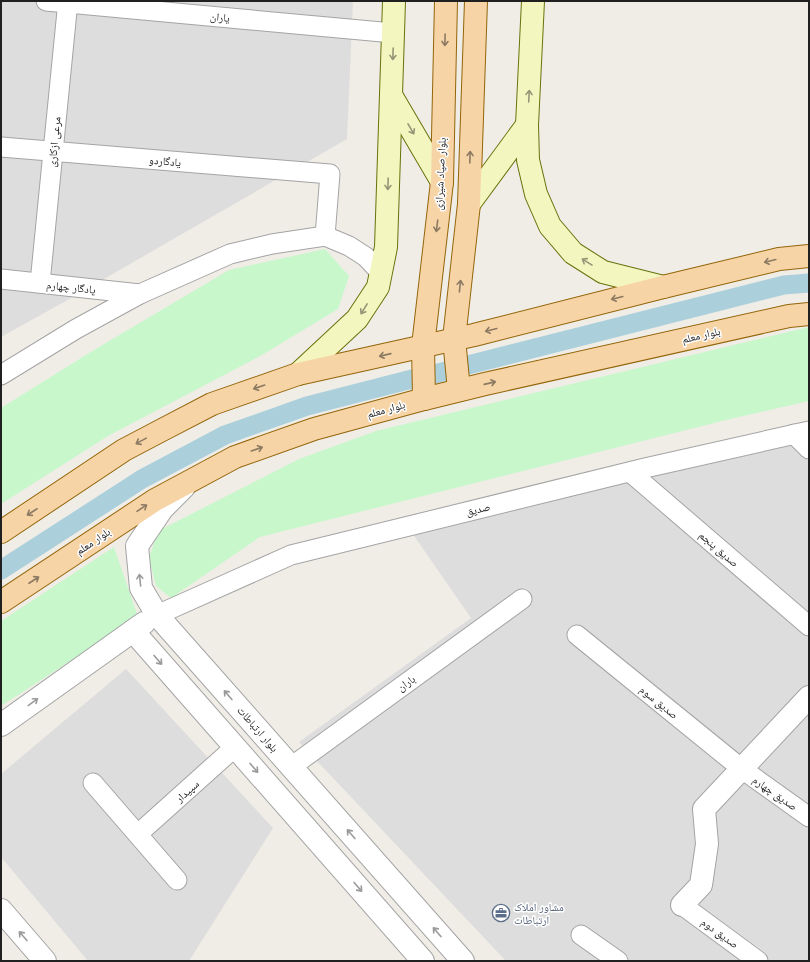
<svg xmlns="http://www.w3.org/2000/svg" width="810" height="962" font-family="Inter,'Noto Naskh Arabic',sans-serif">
	<rect width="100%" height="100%" fill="#f0ede7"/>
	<g fill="#dedddd">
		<path d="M 1,1 L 353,1 L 347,139 L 64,302 L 1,337 Z"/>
		<path d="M 809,434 L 809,961 L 506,961 L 299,742 L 471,618 L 401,517 Z"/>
		<path d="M 126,669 L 273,828 L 189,961 L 88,961 L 1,857 L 1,774 Z"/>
	</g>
	<g fill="#c8f7cb">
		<path d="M 325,249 L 349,276 L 338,309 L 262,355 L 108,436 L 1,504 L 1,408 L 94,350 L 229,270 Z"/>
		<path d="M 809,327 L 809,401 L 726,420 L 260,537 L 171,598 L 156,586 L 149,558 L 158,531 L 299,459 L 376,431 Z"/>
		<path d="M 114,547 L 138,617 L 1,706 L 1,621 Z"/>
	</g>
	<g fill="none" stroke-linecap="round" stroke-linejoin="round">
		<g stroke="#abd0db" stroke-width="19">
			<path d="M 468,365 L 784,285 L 809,283"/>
			<path d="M 435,374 L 446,371"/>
			<path d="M 1,570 L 142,479 L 225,435 L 307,406 L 412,379"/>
		</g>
		<defs>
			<g id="minor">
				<path d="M 46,1 L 393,33"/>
				<path d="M 1,147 L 330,174 L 325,236 L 272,244 L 230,254 L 140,294 L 76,329 L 1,375"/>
				<path d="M 325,236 L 349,246 L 366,257 L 381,273"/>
				<path d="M 1,279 L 140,294"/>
				<path d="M 40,283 L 68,1"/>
				<path d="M 794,434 L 809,449"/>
				<path d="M 630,472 L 809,626"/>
				<path d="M 157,615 L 291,555 L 645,468 L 809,431"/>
				<path d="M 577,635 L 742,769 L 809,817"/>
				<path d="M 291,767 L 522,599"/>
				<path d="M 93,783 L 177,880"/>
				<path d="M 138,834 L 235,747"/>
				<path d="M 682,905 L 758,961"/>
				<path d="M 581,935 L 618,961"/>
			</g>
			<g id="tertiary">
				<path d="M 184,487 L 162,509 L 137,546 L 141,588 L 157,615 L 463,961"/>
				<path d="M 133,631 L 423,961"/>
				<path d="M 1,725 L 144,623"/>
				<path d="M 682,905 L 701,885 L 707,844 L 704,809 L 809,697"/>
				<path d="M 1,910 L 45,961"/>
			</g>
			<g id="secondary">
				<path d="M 533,1 L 527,125 L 528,160 L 536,194 L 550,226 L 573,253 L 603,272 L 663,287"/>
				<path d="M 391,95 L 442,182"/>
				<path d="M 469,204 L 527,125"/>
				<path d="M 298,374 L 357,319 L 378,287 L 386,247 L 393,33 L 394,1"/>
			</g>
			<g id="primary">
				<path d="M 459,390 L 454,339 L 469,204 L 476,1"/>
				<path d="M 424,399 L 423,346 L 442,182 L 446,1"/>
				<path d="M 1,532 L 124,450 L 162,430 L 212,404 L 298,374 L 474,335 L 663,287 L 779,259 L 809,256"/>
				<path d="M 1,602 L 155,500 L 235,457 L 314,429 L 424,399 L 485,384 L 789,316 L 809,314"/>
			</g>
		</defs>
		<use href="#minor" stroke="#a4a4a4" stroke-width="21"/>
		<use href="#tertiary" stroke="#a4a4a4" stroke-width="24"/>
		<use href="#secondary" stroke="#68730c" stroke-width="24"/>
		<use href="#primary" stroke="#936509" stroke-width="24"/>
		<use href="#minor" stroke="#fff" stroke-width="19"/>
		<use href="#tertiary" stroke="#fff" stroke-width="22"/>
		<use href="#secondary" stroke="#f3f6bf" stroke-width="22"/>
		<use href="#primary" stroke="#f7d4a6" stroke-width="22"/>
	</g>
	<defs><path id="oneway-shaft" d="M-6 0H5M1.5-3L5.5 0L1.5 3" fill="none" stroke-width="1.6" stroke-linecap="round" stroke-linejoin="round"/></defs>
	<g stroke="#8c7a63">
		<use href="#oneway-shaft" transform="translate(445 40) rotate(91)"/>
		<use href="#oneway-shaft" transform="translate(470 157) rotate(-88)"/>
		<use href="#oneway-shaft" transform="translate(437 226) rotate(97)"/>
		<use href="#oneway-shaft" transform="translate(770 261) rotate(166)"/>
		<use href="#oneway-shaft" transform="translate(460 286) rotate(-84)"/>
		<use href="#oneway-shaft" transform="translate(617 298) rotate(166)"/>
		<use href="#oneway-shaft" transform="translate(491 330) rotate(166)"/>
		<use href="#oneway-shaft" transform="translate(385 355) rotate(167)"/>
		<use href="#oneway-shaft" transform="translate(490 383) rotate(-13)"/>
		<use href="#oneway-shaft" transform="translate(259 387) rotate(161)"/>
		<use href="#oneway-shaft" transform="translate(141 441) rotate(151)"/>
		<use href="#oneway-shaft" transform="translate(257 449) rotate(-19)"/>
		<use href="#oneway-shaft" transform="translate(142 508) rotate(-34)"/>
		<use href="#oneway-shaft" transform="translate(32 512) rotate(147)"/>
		<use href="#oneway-shaft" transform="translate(34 580) rotate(-33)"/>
	</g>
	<g stroke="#949677">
		<use href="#oneway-shaft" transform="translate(393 54) rotate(92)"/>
		<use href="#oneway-shaft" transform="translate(529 96) rotate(-87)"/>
		<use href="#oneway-shaft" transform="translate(411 129) rotate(60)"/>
		<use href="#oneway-shaft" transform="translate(388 184) rotate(92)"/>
		<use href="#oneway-shaft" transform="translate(587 262) rotate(-148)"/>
		<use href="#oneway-shaft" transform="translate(364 309) rotate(122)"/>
	</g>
	<g stroke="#9b9b9b">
		<use href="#oneway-shaft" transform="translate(140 580) rotate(-96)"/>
		<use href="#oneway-shaft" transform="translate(158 660) rotate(49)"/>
		<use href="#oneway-shaft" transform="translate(228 695) rotate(-131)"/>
		<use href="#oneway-shaft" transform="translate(33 702) rotate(-36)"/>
		<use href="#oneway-shaft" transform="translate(254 768) rotate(49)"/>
		<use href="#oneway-shaft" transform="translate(351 834) rotate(-131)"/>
		<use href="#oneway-shaft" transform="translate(358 887) rotate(49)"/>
		<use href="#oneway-shaft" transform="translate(437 932) rotate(-131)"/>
		<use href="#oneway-shaft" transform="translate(23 936) rotate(-131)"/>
	</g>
	<defs>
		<symbol id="office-ring" viewBox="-11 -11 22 22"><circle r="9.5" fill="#fff" stroke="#5c6f8a" stroke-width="1.5"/><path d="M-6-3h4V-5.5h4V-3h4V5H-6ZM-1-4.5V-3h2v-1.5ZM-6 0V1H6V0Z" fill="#5c6f8a"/></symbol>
	</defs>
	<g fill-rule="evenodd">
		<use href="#office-ring" x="491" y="903" width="20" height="20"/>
	</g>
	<g text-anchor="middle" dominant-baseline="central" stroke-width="3" stroke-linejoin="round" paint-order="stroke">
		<g font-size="11" fill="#202020" stroke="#fff">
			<text transform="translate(220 17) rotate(5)">یاران</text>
			<text transform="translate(54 142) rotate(-84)">مرعی ازکاری</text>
			<text transform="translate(165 161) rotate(5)">یادگار‌دو</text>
			<text transform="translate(440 174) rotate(-87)">بلوار صیاد شیرازی</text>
			<text transform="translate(71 287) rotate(6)">یادگار چهارم</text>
			<text transform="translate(701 335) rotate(-13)">بلوار معلم</text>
			<text transform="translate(386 409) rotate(-15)">بلوار معلم</text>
			<text transform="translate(478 509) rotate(-14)">صدیق</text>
			<text transform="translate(93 541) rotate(-34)">بلوار معلم</text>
			<text transform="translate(719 549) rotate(41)">صدیق پنجم</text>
			<text transform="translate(406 683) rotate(-36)">باران</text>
			<text transform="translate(659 702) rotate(39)">صدیق سوم</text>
			<text transform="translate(258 729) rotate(49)">بلوار ارتباطات</text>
			<text transform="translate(187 791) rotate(-42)">سپیدار</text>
			<text transform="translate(775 793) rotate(35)">صدیق چهارم</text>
			<text transform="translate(720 933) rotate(36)">صدیق دوم</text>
		</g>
		<g font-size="11" fill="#4e5e75" stroke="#fff" text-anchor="start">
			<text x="514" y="907">مشاور املاک<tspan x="514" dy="13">ارتباطات</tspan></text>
		</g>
	</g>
	<rect width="810" height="962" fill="none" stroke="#202020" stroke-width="4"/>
</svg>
